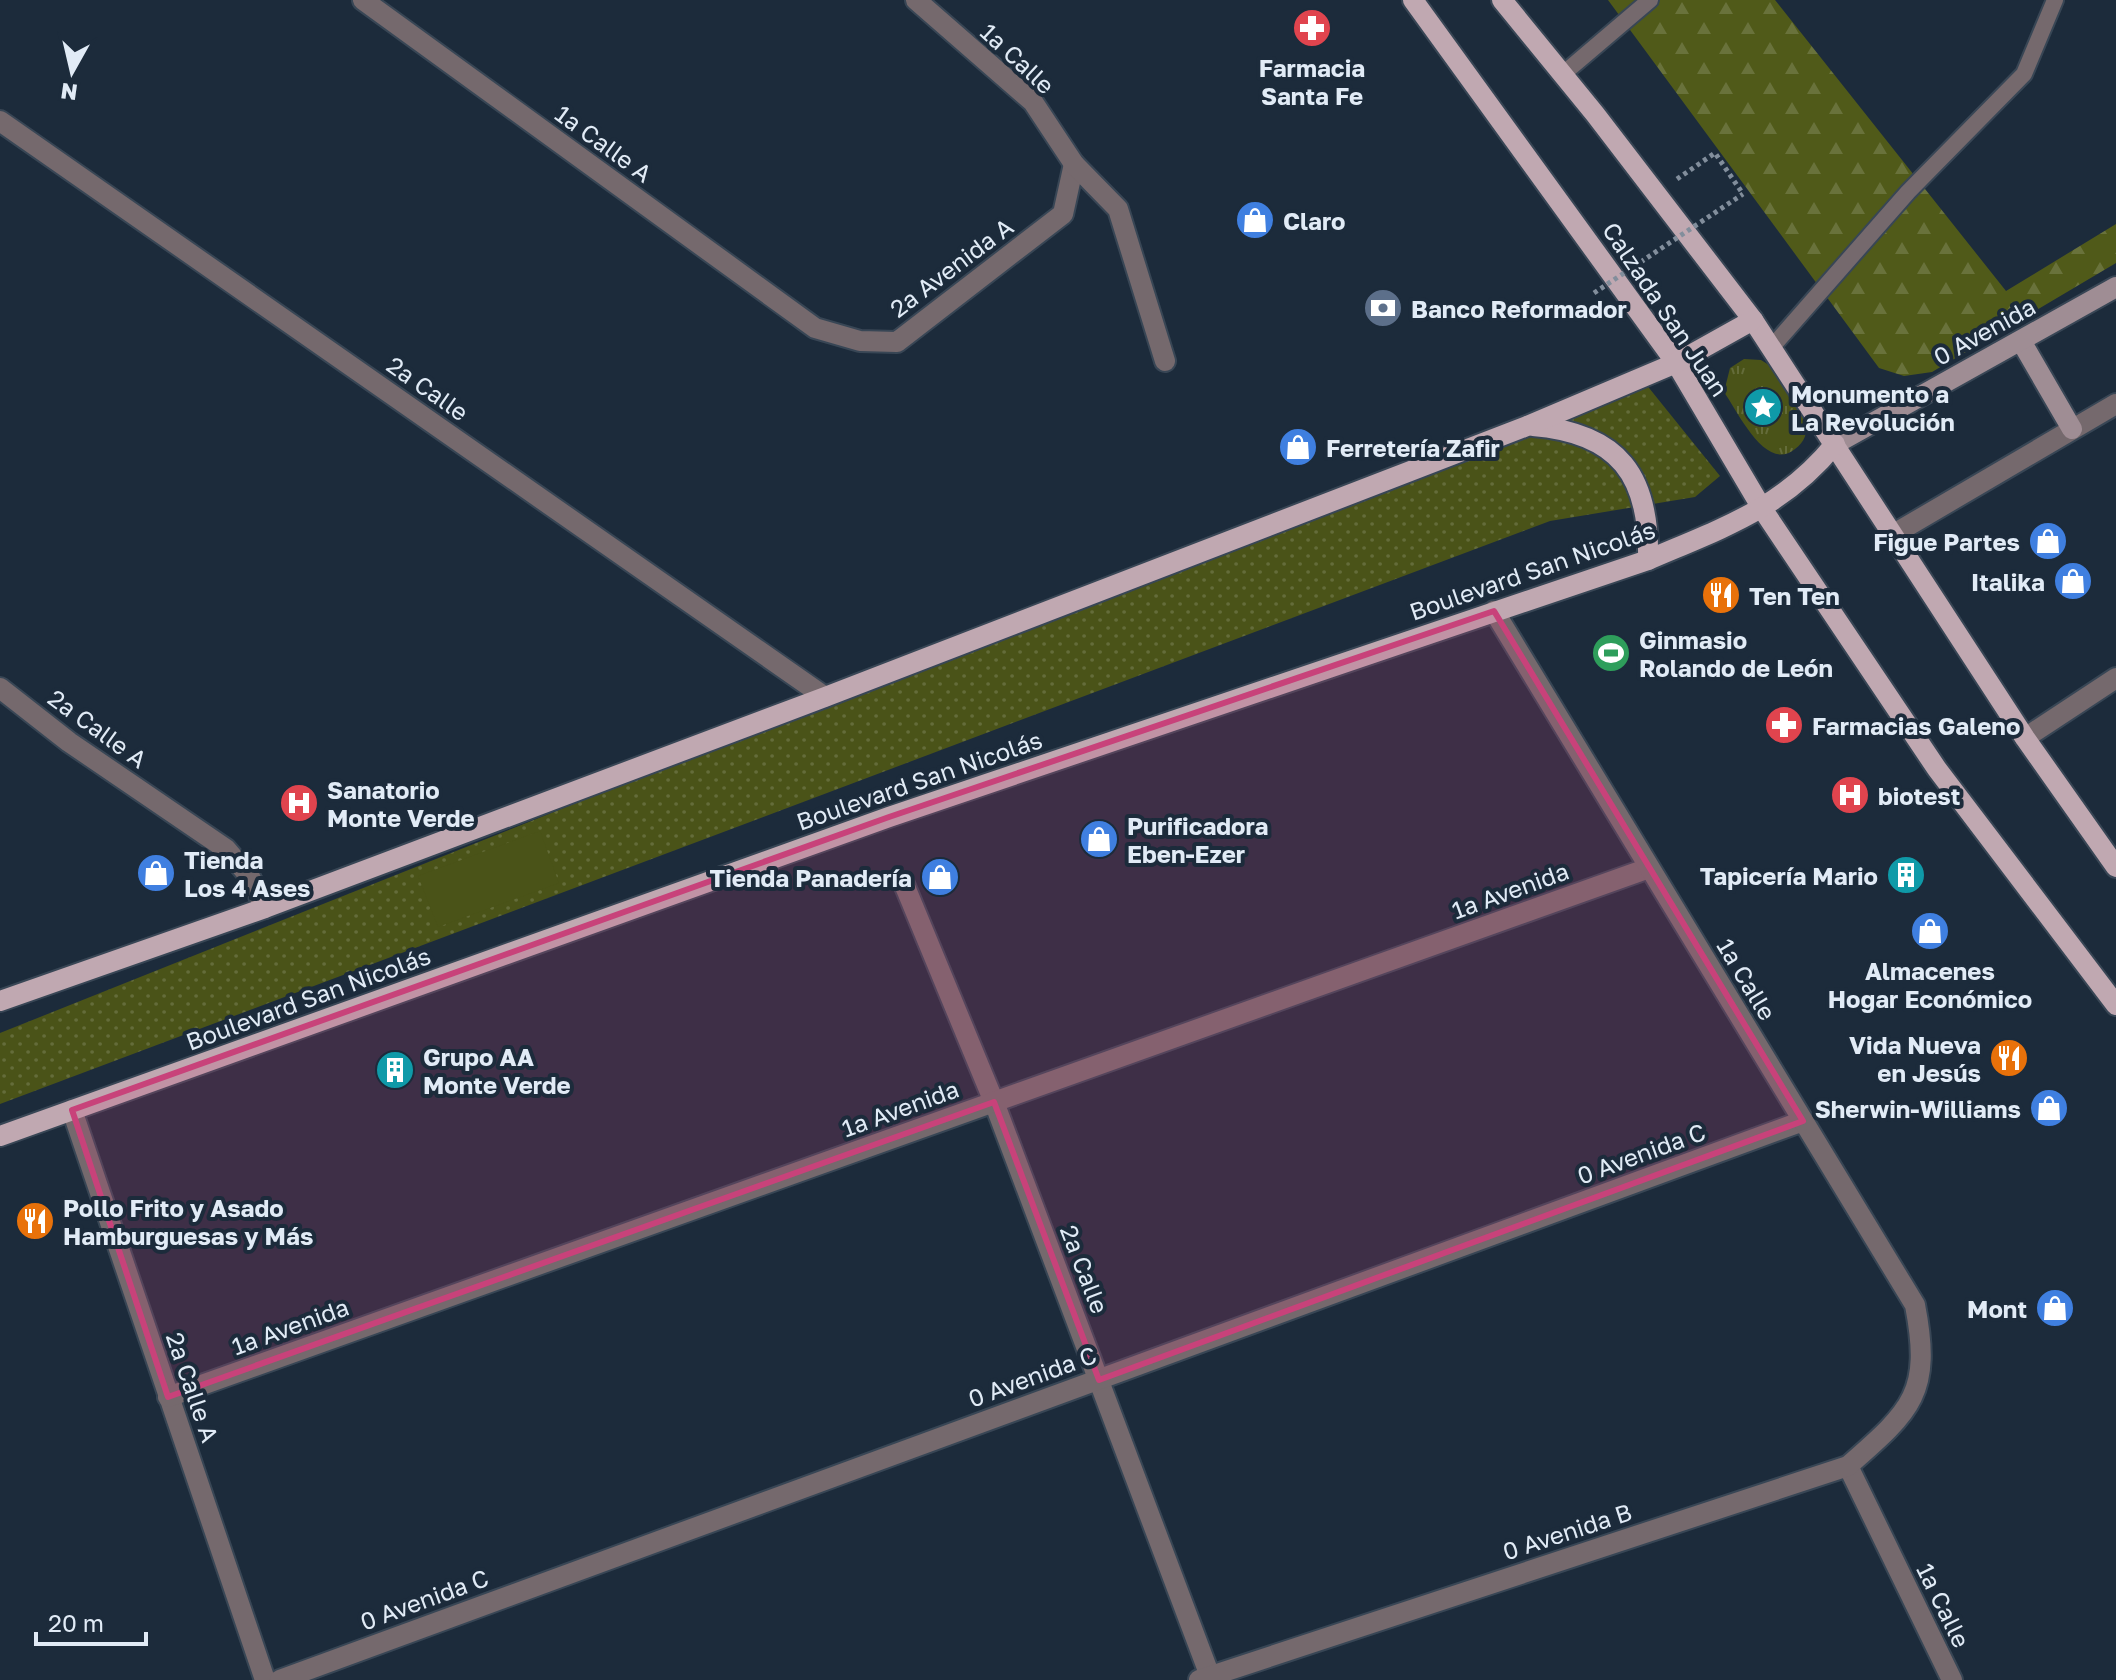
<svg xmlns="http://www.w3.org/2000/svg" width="2116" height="1680" font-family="'Golos Text',sans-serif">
	<defs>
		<pattern id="grass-tufts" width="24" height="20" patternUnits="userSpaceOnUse" patternTransform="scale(2)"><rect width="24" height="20" fill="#4a5318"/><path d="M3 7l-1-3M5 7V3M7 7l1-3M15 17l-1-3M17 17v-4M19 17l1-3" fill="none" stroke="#646c3a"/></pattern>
		<pattern id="forest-firs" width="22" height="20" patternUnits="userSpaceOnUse" patternTransform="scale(2)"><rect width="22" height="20" fill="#505a19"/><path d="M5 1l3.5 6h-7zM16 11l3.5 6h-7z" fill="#69723b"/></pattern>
		<pattern id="park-dots" width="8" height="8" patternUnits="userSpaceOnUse" patternTransform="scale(2)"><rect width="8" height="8" fill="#4a5318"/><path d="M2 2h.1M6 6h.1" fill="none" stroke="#646c3a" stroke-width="1.8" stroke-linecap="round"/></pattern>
	</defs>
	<rect width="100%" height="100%" fill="#1c2b3b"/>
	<path fill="url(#grass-tufts)" d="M 1744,359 L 1761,360 L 1769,365 L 1807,421 C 1807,433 1805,442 1795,449 C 1766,473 1738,412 1724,392 L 1730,368 Z"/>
	<path fill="url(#forest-firs)" d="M 1608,0 L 1775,0 L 2006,291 L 2116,224 L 2116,263 L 1932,372 L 1904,376 L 1879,368 Z"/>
	<path fill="url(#park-dots)" d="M 1641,378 L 1720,476 L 1695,497 L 1550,521 L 0,1104 L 0,1033 Z"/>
	<path fill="#4a5318" d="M 540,831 L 559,883 L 438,927 L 418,876 Z"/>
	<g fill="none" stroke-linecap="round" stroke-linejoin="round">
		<defs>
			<g id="lane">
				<path d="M 1563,74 L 1650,0"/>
				<path d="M 1771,348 L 1908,192 L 2024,74 L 2055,0"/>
			</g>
			<g id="street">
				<path d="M 363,0 L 815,328 L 860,341 L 897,342 L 1063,214 L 1074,164"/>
				<path d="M 916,0 L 1033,102 L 1074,164 L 1118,209 L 1165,361"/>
				<path d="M 0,121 L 825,697"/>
				<path d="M 1894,534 L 2116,404"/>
				<path d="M 0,688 L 69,742 L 226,849 L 250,877 L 265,908"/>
				<path d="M 2025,738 L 2116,678"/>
				<path d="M 904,884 L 994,1102 L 1210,1676"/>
				<path d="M 72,1110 L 265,1680"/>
				<path d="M 168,1397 L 1649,868"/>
				<path d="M 1848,1466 L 1952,1680"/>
				<path d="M 280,1680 L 1803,1121"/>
				<path d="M 1199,1680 L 1848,1466 C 1912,1410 1932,1393 1915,1305 L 1494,611"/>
			</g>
			<g id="secondary">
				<path d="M 2021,341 L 2072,429"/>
				<path d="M 1835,444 L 2116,287"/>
			</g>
			<g id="primary">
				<path d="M 1413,0 L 1676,363 L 1763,510 L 1937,769 L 2116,1005"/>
				<path d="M 1502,0 L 1595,114 L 1753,320 L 2025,738 L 2116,867"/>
				<path d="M 1533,426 C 1619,433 1650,476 1648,560"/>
				<path d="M 0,1001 L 265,908 L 825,697 L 1527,426 L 1676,363 L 1753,320"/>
				<path d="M 0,1136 L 889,817 L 1648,560 C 1722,528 1782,509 1835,444"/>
			</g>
		</defs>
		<use href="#lane" stroke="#384655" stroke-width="20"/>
		<use href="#street" stroke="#384655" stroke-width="24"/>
		<use href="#secondary" stroke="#384655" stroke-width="24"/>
		<use href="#primary" stroke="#384655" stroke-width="24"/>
		<path stroke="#828e9c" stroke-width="5" stroke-dasharray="4 4" stroke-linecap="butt" d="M 1677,179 L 1715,153 L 1743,194"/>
		<use href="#lane" stroke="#75696d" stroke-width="16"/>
		<use href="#street" stroke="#75696d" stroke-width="20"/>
		<use href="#secondary" stroke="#9f8d94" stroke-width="20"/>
		<use href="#primary" stroke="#c0a8b1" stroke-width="20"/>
		<path stroke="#828e9c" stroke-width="5" stroke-dasharray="4 4" stroke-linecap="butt" d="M 1594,293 L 1743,194"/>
	</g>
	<path fill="#c8427a" fill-opacity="0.2" stroke="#c8427a" stroke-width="6" stroke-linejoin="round" d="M 1494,611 L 1803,1121 L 1099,1380 L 994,1102 L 168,1397 L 72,1110 L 889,817 Z"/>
	<defs>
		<symbol id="pharmacy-disc" viewBox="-11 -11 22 22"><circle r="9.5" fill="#e0444e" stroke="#1c2b3b"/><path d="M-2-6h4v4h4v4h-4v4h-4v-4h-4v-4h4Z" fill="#fff"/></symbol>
		<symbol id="shop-disc" viewBox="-11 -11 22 22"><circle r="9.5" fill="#3f7fe0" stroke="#1c2b3b"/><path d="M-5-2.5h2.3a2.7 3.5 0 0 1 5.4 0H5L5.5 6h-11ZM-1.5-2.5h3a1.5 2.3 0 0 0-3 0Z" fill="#fff"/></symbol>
		<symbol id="bank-disc" viewBox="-11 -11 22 22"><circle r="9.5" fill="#5c6f8a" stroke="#1c2b3b"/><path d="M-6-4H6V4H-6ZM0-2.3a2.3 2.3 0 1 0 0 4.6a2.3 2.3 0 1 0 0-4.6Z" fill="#fff"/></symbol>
		<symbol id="sight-disc" viewBox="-11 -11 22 22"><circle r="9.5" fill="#0f9aa8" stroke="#1c2b3b"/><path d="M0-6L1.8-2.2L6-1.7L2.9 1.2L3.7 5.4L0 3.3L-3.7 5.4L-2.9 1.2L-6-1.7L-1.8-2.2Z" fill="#fff"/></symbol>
		<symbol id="restaurant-disc" viewBox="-11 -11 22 22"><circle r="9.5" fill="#e8710a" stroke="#1c2b3b"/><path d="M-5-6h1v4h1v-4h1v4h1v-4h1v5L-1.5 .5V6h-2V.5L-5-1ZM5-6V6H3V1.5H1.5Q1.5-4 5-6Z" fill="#fff"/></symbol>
		<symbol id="stadium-disc" viewBox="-11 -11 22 22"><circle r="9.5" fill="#2e9e5b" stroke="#1c2b3b"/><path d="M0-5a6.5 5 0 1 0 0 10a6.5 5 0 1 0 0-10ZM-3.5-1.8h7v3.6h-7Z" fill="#fff"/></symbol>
		<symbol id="hospital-disc" viewBox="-11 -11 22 22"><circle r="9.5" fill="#e0444e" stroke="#1c2b3b"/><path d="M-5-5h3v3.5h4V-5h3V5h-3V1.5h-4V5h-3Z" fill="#fff"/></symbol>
		<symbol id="building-disc" viewBox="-11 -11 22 22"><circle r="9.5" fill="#0f9aa8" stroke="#1c2b3b"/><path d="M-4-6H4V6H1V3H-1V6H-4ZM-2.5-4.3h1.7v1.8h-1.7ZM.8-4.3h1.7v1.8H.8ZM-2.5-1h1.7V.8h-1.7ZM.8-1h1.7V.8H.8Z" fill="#fff"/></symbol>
	</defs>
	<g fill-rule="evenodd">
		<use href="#pharmacy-disc" x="1290" y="6" width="44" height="44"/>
		<use href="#shop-disc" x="1233" y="198" width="44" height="44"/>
		<use href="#bank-disc" x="1361" y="286" width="44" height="44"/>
		<use href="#sight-disc" x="1741" y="385" width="44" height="44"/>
		<use href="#shop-disc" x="1276" y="425" width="44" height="44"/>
		<use href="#shop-disc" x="2026" y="519" width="44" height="44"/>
		<use href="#shop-disc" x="2051" y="559" width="44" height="44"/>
		<use href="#restaurant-disc" x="1699" y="573" width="44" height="44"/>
		<use href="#stadium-disc" x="1589" y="631" width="44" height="44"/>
		<use href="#pharmacy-disc" x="1762" y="703" width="44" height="44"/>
		<use href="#hospital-disc" x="1828" y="773" width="44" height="44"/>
		<use href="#hospital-disc" x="277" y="781" width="44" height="44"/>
		<use href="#shop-disc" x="1077" y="817" width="44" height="44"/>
		<use href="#shop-disc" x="134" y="851" width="44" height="44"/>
		<use href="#building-disc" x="1884" y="853" width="44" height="44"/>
		<use href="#shop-disc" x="918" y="855" width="44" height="44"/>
		<use href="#shop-disc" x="1908" y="909" width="44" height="44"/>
		<use href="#restaurant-disc" x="1987" y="1036" width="44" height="44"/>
		<use href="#building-disc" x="373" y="1048" width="44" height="44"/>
		<use href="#shop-disc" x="2027" y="1086" width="44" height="44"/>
		<use href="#restaurant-disc" x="13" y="1199" width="44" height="44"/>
		<use href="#shop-disc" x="2033" y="1286" width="44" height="44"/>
	</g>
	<g text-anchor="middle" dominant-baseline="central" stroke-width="8" stroke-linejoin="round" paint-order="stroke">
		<g font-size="24" fill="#e1ebf6" stroke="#1c2b3b">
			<text transform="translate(1018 58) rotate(43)">1a Calle</text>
			<text transform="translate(604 143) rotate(36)">1a Calle A</text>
			<text transform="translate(951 267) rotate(-37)">2a Avenida A</text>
			<text transform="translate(1666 309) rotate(56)">Calzada San Juan</text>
			<text transform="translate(1984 331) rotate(-29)">0 Avenida</text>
			<text transform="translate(428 388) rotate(35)">2a Calle</text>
			<text transform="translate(1532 570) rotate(-19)">Boulevard San Nicolás</text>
			<text transform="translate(98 728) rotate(36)">2a Calle A</text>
			<text transform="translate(919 780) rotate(-19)">Boulevard San Nicolás</text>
			<text transform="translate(1510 890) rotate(-20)">1a Avenida</text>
			<text transform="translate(1747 979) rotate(59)">1a Calle</text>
			<text transform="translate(308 998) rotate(-20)">Boulevard San Nicolás</text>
			<text transform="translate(900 1108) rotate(-20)">1a Avenida</text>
			<text transform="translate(1641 1153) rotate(-20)">0 Avenida C</text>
			<text transform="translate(1085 1269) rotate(69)">2a Calle</text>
			<text transform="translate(290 1326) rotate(-20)">1a Avenida</text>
			<text transform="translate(1032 1376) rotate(-20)">0 Avenida C</text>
			<text transform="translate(193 1387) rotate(71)">2a Calle A</text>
			<text transform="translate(1567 1531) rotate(-18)">0 Avenida B</text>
			<text transform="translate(424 1599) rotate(-20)">0 Avenida C</text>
			<text transform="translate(1944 1605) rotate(64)">1a Calle</text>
		</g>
		<g font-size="24" font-weight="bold" fill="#e1ebf6" stroke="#1c2b3b" text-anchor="start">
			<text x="1312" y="67" text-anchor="middle">Farmacia<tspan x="1312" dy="28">Santa Fe</tspan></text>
			<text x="1283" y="220">Claro</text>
			<text x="1411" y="308">Banco Reformador</text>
			<text x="1791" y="393">Monumento a<tspan x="1791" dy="28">La Revolución</tspan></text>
			<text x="1326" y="447">Ferretería Zafir</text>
			<text x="2020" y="541" text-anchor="end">Figue Partes</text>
			<text x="2045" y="581" text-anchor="end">Italika</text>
			<text x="1749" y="595">Ten Ten</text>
			<text x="1639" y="639">Ginmasio<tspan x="1639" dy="28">Rolando de León</tspan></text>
			<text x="1812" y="725">Farmacias Galeno</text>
			<text x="327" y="789">Sanatorio<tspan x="327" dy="28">Monte Verde</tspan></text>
			<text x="1878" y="795">biotest</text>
			<text x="1127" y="825">Purificadora<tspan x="1127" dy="28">Eben-Ezer</tspan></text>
			<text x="184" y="859">Tienda<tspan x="184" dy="28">Los 4 Ases</tspan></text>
			<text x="1878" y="875" text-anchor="end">Tapicería Mario</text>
			<text x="912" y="877" text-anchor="end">Tienda Panadería</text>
			<text x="1930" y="970" text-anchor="middle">Almacenes<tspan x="1930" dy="28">Hogar Económico</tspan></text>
			<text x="1981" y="1044" text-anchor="end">Vida Nueva<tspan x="1981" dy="28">en Jesús</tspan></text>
			<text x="423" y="1056">Grupo AA<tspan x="423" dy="28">Monte Verde</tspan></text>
			<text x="2021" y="1108" text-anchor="end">Sherwin-Williams</text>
			<text x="63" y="1207">Pollo Frito y Asado<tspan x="63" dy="28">Hamburguesas y Más</tspan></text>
			<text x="2027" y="1308" text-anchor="end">Mont</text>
		</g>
	</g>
	<g transform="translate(72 72) rotate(188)" stroke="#1c2b3b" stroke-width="6" paint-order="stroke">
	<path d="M0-6L14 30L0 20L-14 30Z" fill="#e1ebf6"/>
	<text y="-12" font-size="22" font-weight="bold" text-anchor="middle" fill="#e1ebf6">N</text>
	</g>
	<path d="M36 1632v12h110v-12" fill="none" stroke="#e1ebf6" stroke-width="4"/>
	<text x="48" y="1632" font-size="24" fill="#e1ebf6" stroke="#1c2b3b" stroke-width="6" paint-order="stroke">20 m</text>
</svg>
